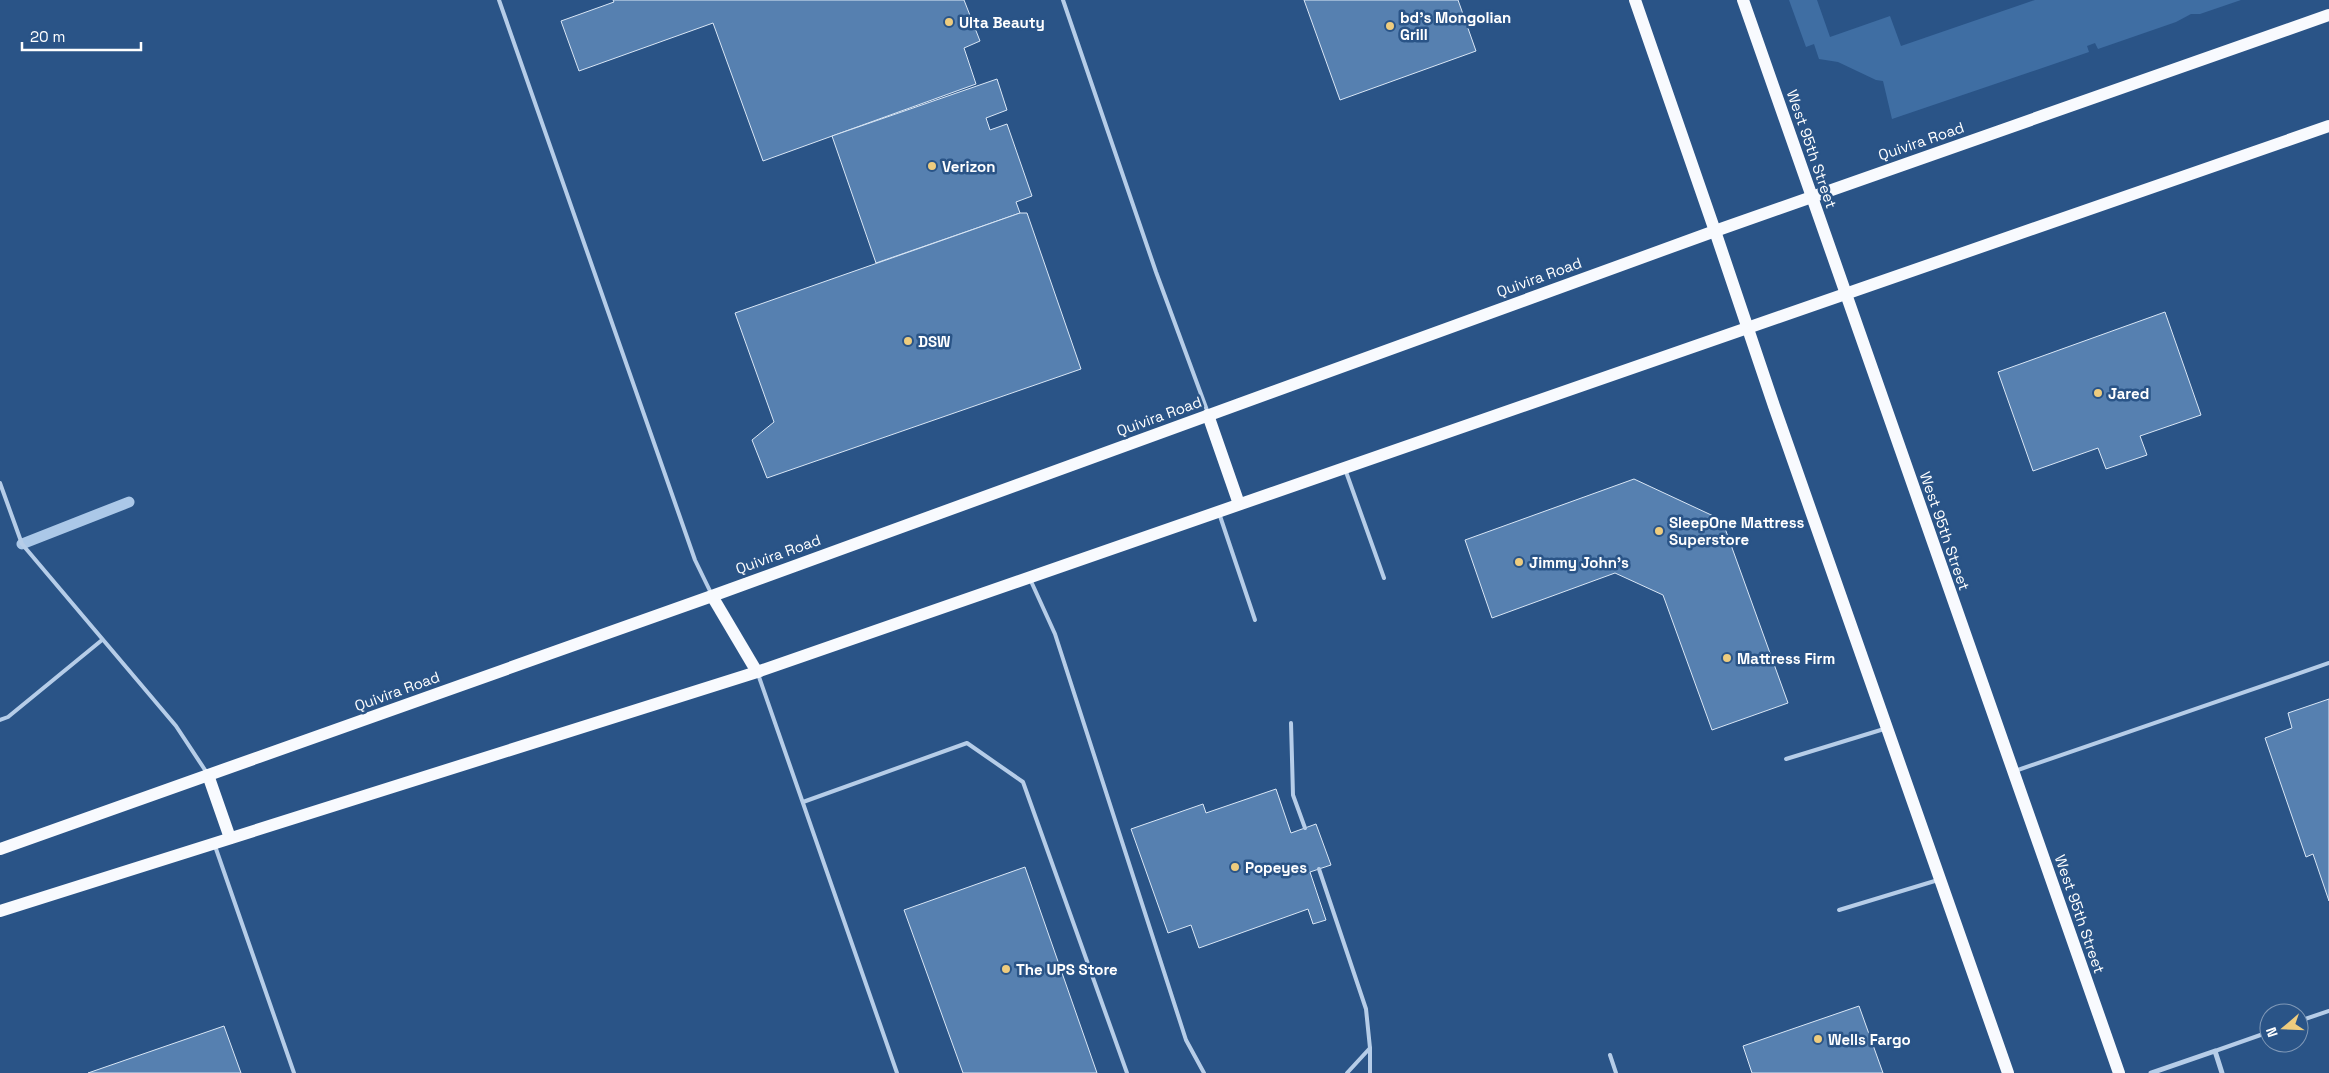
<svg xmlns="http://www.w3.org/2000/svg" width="2329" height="1073" font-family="'Space Grotesk',sans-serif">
	<rect width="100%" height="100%" fill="#2a5487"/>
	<path fill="#3f6ea3" d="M 1789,0 L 1817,0 L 1830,37 L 1890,16 L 1901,46 L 2035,0 L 2241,0 L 2200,14 L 2191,14 L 2176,22 L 2098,49 L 2095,43 L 2087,46 L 2089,52 L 1892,119 L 1883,81 L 1876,80 L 1838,62 L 1819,59 L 1814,44 L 1806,47 Z"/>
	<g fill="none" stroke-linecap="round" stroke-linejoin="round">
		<path stroke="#abc8e8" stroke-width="11" d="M 22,544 L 129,502"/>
	</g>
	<g fill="#5680b0" stroke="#dae7f6">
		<path d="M 613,0 L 964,0 L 980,41 L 964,48 L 976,84 L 763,161 L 713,23 L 579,71 L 561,21 L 614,2 Z"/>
		<path d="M 1304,0 L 1458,0 L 1476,51 L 1340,100 Z"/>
		<path d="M 997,79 L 1007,110 L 986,118 L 990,130 L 1007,124 L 1032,196 L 1016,202 L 1020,213 L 876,263 L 832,136 Z"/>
		<path d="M 1020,213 L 1027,213 L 1081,369 L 767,478 L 752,440 L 774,422 L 735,313 Z"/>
		<path d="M 2165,312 L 2201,415 L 2140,436 L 2147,455 L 2106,469 L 2098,448 L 2033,471 L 1998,372 Z"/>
		<path d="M 1634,479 L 1722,520 L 1788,703 L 1712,730 L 1663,595 L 1615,573 L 1492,618 L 1465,540 Z"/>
		<path d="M 2329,699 L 2329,901 L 2313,854 L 2306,857 L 2265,738 L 2292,728 L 2288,713 Z"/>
		<path d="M 1276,789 L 1291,833 L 1316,824 L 1331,865 L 1310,872 L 1326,920 L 1313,924 L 1308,909 L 1199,948 L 1191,925 L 1168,933 L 1131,829 L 1203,804 L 1206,813 Z"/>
		<path d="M 1025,867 L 1097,1073 L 963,1073 L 904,910 Z"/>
		<path d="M 1859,1006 L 1883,1073 L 1752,1073 L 1743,1046 Z"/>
		<path d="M 224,1026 L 241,1073 L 88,1073 Z"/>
	</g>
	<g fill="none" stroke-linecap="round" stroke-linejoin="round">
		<g stroke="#b6cde8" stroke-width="4">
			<path d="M 499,0 L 695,560 L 711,593"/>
			<path d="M 1063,0 L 1156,272 L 1208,413"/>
			<path d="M 1345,469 L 1384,578"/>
			<path d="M 0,483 L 22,544 L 176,726 L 207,773"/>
			<path d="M 1219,513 L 1255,620"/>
			<path d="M 1030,579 L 1055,634 L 1186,1040 L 1204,1073"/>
			<path d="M 758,674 L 897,1073"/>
			<path d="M 0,720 L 8,717 L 102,640"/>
			<path d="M 1291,723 L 1293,795 L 1305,828"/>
			<path d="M 1786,759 L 1884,729"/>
			<path d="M 2015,771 L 2329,663"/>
			<path d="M 803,802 L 967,743 L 1023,782 L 1127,1073"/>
			<path d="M 215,846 L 294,1073"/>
			<path d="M 1319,869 L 1366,1009 L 1370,1048 L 1347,1073"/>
			<path d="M 1839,910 L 1938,880"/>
			<path d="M 2299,1021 L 2329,1011"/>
			<path d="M 1370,1048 L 1370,1073"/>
			<path d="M 2215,1051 L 2269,1032"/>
			<path d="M 1610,1055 L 1616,1073"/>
		</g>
		<path stroke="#b6cde8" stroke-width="5" d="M 2151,1073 L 2215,1051 L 2222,1073"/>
		<g stroke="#f8fafe" stroke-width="12">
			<path d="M 1635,0 L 1715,231 L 1774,406 L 2008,1073"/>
			<path d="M 1743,0 L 2119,1073"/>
			<path d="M 1208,415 L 1239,504"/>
			<path d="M 712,596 L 757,672"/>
			<path d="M 208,775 L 230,838"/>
			<path d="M 0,849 L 712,596 L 1715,231 L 2329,15"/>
			<path d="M 0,911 L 757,672 L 2329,126"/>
		</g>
	</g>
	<g fill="#eecc7e" stroke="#2a5487" stroke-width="2">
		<circle cx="949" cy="22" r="5"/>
		<circle cx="1390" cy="26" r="5"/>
		<circle cx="932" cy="166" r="5"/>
		<circle cx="908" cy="341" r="5"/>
		<circle cx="2098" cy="393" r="5"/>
		<circle cx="1659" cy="531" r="5"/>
		<circle cx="1519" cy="562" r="5"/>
		<circle cx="1727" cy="658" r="5"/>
		<circle cx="1235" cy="867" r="5"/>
		<circle cx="1006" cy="969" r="5"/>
		<circle cx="1818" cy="1039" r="5"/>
	</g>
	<g text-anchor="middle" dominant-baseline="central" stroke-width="5" stroke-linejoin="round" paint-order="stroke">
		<g font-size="15" font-weight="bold" fill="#fff" stroke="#2a5487" text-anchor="start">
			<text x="1400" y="17">bd's Mongolian<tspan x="1400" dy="17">Grill</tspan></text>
			<text x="959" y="22">Ulta Beauty</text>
			<text x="942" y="166">Verizon</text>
			<text x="918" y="341">DSW</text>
			<text x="2108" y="393">Jared</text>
			<text x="1669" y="522">SleepOne Mattress<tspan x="1669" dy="17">Superstore</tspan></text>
			<text x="1529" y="562">Jimmy John's</text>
			<text x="1737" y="658">Mattress Firm</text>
			<text x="1245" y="867">Popeyes</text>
			<text x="1016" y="969">The UPS Store</text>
			<text x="1828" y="1039">Wells Fargo</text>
		</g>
		<g font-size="15" fill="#fff" stroke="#2a5487">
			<text transform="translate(1921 141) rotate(-19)">Quivira Road</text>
			<text transform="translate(1812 149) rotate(71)">West 95th Street</text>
			<text transform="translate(1539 277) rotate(-20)">Quivira Road</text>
			<text transform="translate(1159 416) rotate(-20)">Quivira Road</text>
			<text transform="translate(1945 531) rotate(71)">West 95th Street</text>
			<text transform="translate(778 554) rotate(-20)">Quivira Road</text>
			<text transform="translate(397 691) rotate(-20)">Quivira Road</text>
			<text transform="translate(2080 914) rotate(71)">West 95th Street</text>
		</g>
	</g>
	<g transform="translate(2284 1028) rotate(251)"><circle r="24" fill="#2a5487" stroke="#7f98b7"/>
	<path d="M0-4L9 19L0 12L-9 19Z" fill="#eecc7e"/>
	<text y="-8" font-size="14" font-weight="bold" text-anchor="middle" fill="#ffffff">N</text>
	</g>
	<path d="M22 42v8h119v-8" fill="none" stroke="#ffffff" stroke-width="2.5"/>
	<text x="30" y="42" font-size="15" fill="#ffffff" stroke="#2a5487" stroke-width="4" paint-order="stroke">20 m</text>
</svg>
